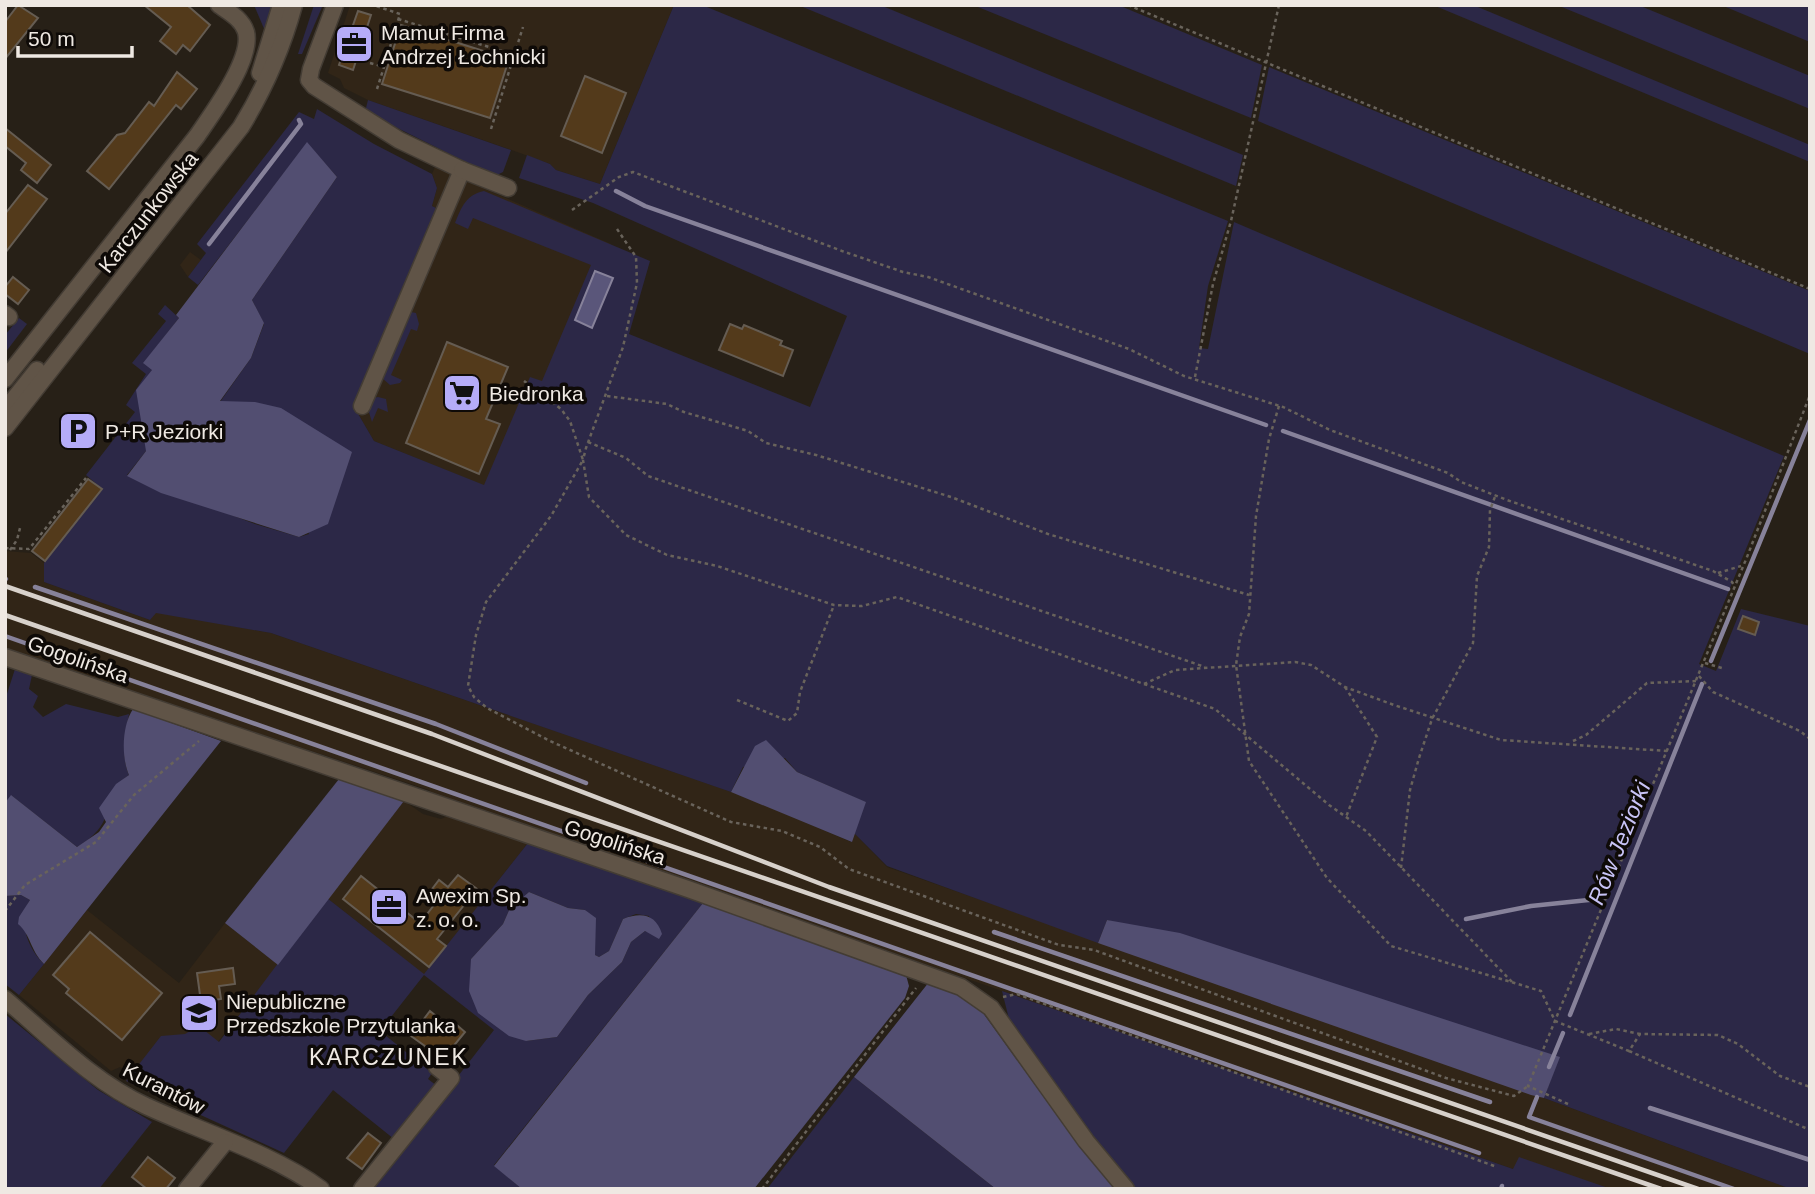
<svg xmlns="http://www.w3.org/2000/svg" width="1815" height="1194" font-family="Arial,sans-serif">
	<rect width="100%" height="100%" fill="#272017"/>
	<g fill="#312517">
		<path d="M 350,5 L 674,5 L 600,184 L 556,170 L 550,164 L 520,153 L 368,100 L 344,88 L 340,79 L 328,73 Z"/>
		<path d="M 435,167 L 611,244 L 500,492 L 374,441 L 353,405 L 436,208 L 432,206 L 437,188 L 432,174 Z"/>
		<path d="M 190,252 L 201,260 L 188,277 L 180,265 Z"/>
		<path d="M 5,551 L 31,553 L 44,563 L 44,582 L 150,620 L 155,612 L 271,633 L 746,797 L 851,842 L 854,833 L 887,867 L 1544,1098 L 1791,1189 L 1506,1189 L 1513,1169 L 735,898 L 435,798 L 429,790 L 5,649 Z"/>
		<path d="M 404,801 L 423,814 L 441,819 L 448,816 L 528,843 L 424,975 L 327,898 Z"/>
		<path d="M 87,910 L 179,983 L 225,923 L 278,965 L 171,1102 L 126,1081 L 130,1074 L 120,1067 L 111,1071 L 19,995 Z"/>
	</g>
	<g fill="#2c2847" fill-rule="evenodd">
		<path d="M 254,5 L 272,5 L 265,31 Z"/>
		<path d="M 314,5 L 322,7 L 302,54 L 298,54 Z"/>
		<path d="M 674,5 L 702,5 L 1228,221 L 1208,286 L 1199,348 L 1208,349 L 1234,222 L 1784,456 L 1699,664 L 1716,671 L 1741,609 L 1810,626 L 1810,1189 L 1791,1189 L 1544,1098 L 1559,1057 L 1107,920 L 1098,943 L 887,866 L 854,833 L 865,802 L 797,772 L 785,758 L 743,767 L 731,792 L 271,633 L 156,613 L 150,620 L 44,582 L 44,563 L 102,489 L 86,475 L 135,412 L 126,405 L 146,374 L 132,363 L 166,321 L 158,314 L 165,305 L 179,318 L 144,363 L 152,369 L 146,451 L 127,475 L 255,524 L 299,537 L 309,534 L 255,402 L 220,402 L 251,358 L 264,324 L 252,300 L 337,177 L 307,143 L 198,285 L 188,277 L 206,253 L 197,244 L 299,112 L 314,119 L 317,109 L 374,144 L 432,174 L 437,188 L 432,206 L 436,208 L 353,405 L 374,441 L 484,485 L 530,377 L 542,381 L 591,265 L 473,218 L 468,229 L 455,223 C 462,206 466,195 484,191 L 650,261 L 629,334 L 810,407 L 847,316 L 593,203 L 519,178 L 527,155 L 550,164 L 556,170 L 600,184 Z"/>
		<path d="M 798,5 L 880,5 L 1243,155 L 1236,186 Z"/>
		<path d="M 973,5 L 1118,5 L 1262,65 L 1251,118 Z"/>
		<path d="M 1433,5 L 1473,5 L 1810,145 L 1810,162 Z"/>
		<path d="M 1557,5 L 1638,5 L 1810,76 L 1810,109 Z"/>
		<path d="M 1721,5 L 1810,5 L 1810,42 Z"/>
		<path d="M 1269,67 L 1810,291 L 1810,354 L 1258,121 Z"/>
		<path d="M 368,100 L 511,150 L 503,172 L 497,175 L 482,170 L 365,112 Z"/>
		<path d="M 411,312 L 416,313 L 419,324 L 417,331 L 411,329 L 391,375 L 402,380 L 400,383 L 390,385 L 381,377 L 406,314 Z"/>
		<path d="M 19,318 L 27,324 L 5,353 L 5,335 Z"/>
		<path d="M 378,397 L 386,399 L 388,412 L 378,408 L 372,422 L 368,409 L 373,398 Z"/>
		<path d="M 15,669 L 32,675 L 29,689 L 38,696 L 33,707 L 43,717 L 66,704 L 118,717 L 129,714 C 125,733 121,757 129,775 C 99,796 121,822 77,847 L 12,796 L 5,803 L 5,700 Z"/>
		<path d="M 528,843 L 703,903 L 494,1165 L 522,1189 L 370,1189 L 494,1030 L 424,975 L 380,1031 L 432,1073 L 428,1079 L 437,1086 L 394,1139 L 333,1090 L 284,1153 L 126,1081 L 161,1036 L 185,1034 L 199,1026 L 219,1042 L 327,898 L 424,974 ZM 529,892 L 568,908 L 585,910 L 595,932 L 595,955 L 599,957 L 609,951 L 623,919 L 636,914 L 649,916 L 654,934 L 645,931 L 631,942 L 622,962 L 588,995 L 557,1037 L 526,1041 L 471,959 L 503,924 L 510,908 Z"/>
		<path d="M 21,895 L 30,900 C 17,920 28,949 44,964 L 19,995 L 5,984 L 5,896 Z"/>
		<path d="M 1002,991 L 1513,1169 L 1519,1157 L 1611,1189 L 1131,1189 L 1013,1035 Z"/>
		<path d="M 5,1014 L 98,1090 L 152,1122 L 99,1189 L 5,1189 Z"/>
		<path d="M 854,1077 L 996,1189 L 767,1189 Z"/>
	</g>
	<g fill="#524e71">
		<path d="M 307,142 L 337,177 L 252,300 L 264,323 L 251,358 L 220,401 L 255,402 L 281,408 L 352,452 L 328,524 L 299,537 L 161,493 L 127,476 L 146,451 L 136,390 L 152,370 L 143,363 L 179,318 L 176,315 Z"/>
		<path d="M 133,709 L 221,741 L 44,964 C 30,950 31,935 18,924 L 19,917 L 30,900 L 21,895 L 5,896 L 5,803 L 11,795 L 77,847 L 99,832 L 106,822 L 99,808 L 116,784 L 129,775 C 121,757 122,725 133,709 Z"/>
		<path d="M 766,740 L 797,772 L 866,802 L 852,842 L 731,792 L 755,746 Z"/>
		<path d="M 339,779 L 404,801 L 278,965 L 225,923 Z"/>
		<path d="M 529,892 L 568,908 L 585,910 L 596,918 L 595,955 L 599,957 L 609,951 L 623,919 C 641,912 656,914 662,934 L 659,939 L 645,931 L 631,942 L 622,962 L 588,995 L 557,1037 L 526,1041 L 509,1036 L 478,1013 L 469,991 L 471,959 L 503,924 L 510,908 Z"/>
		<path d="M 703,903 L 844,950 L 906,975 L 909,986 L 905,998 L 754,1189 L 522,1189 L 494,1166 Z"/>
		<path d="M 1107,920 L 1180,933 L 1560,1057 L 1544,1098 L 1531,1095 L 1098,943 Z"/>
		<path d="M 929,982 L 961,994 L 978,1006 L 1078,1144 L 1118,1189 L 996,1189 L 854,1077 Z"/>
	</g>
	<path fill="#5a567a" stroke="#87829a" stroke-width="2" d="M 595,271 L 613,278 L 592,328 L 575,320 Z"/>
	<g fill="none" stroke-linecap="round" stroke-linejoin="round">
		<g stroke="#87829a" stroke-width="4.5">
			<path d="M 616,191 L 645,206 L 1266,425"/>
			<path d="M 209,244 L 301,124 L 299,120"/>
			<path d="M 1283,431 L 1728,589"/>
			<path d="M 5,578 L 6,579"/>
			<path d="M 35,587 L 436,724 L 586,783"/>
			<path d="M 5,636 L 1479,1153"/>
			<path d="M 1711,661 L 1810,420"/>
			<path d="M 1466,919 L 1531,906 L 1598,899"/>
			<path d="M 994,932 L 1490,1102"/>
			<path d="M 1570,1015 L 1702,684"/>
			<path d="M 1549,1067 L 1563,1033"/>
			<path d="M 1537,1097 L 1529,1117 L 1734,1189"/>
			<path d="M 1650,1108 L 1810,1160"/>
			<path d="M 1501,1189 L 1502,1186"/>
		</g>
	</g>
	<g fill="#533a1b" stroke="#655c52" stroke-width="2">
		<path d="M 18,5 L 38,18 L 5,59 L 5,22 Z"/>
		<path d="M 144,5 L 187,5 L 210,25 L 190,51 L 183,45 L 176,54 L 160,41 L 171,27 Z"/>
		<path d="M 358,11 L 371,15 L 353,70 L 339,65 Z"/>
		<path d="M 401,25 L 509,59 L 490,118 L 382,84 Z"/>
		<path d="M 177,72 L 197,89 L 181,109 L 176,105 L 109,189 L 87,171 L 117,135 L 125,133 L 149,102 L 154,106 Z"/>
		<path d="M 585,76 L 626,93 L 602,153 L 561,136 Z"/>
		<path d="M 5,128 L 51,165 L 37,183 L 21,170 L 26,163 L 5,146 Z"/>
		<path d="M 28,185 L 47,199 L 5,253 L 5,214 Z"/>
		<path d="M 13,277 L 29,290 L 18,304 L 5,294 L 5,287 Z"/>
		<path d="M 730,324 L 742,329 L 744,325 L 782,341 L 780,345 L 793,350 L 783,376 L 719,350 Z"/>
		<path d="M 447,342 L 508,367 L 486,419 L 500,424 L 479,474 L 406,443 Z"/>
		<path d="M 88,479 L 102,489 L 45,561 L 32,551 Z"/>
		<path d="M 1743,616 L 1759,622 L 1755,635 L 1738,629 Z"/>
		<path d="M 458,875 L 477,889 L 437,939 L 446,946 L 429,967 L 343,899 L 361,876 L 420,923 L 438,900 L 429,893 L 439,880 L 448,887 Z"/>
		<path d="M 90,932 L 162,993 L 122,1040 L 66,993 L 69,989 L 53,975 Z"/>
		<path d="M 233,968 L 235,984 L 219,986 L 221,999 L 201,1002 L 197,973 Z"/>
		<path d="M 430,1011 L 447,1025 L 451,1020 L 465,1032 L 443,1059 L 411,1036 Z"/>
		<path d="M 368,1133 L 381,1143 L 362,1169 L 347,1158 Z"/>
		<path d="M 148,1157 L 175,1178 L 166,1189 L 147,1189 L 132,1177 Z"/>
	</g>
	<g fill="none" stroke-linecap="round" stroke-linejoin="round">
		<defs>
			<g id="minor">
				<path d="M 335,5 L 311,69 L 309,80 L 314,86 L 399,140 L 462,170 L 362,406"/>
				<path d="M 260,73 L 281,5"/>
				<path d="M 462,170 L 508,188"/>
				<path d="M 5,314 L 9,317"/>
				<path d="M 5,379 L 197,136 C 212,114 253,59 246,32 C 242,19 229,12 219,5"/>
				<path d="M 5,410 L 37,370"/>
				<path d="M 5,428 L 241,127 C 265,88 282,49 294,5"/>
				<path d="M 5,657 L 688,889 L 961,987 L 991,1008 L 1086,1141 L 1126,1189"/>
				<path d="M 5,999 C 49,1036 93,1082 146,1106 C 200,1131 274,1154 321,1189"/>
				<path d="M 187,1189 L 225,1142"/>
				<path d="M 362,1189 L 451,1078 L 437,1067"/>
			</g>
		</defs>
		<use href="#minor" stroke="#433c34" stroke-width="19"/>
		<g stroke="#69635b" stroke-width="2.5" stroke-dasharray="3.5 3.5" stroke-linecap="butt">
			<path d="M 1128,5 L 1810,289"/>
			<path d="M 398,19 L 515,55"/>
			<path d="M 370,63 L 384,67 L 400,14 L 373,5"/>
			<path d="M 377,89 L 384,67"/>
			<path d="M 491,129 L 523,27"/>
			<path d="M 572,210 L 619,177 L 633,172 L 842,251 L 903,272 L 928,277 L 1129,349 L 1184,376 L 1283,407 L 1330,430 L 1448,473 L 1461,482 L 1507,500 L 1713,571 L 1732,582 L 1735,587"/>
			<path d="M 617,229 L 636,257 L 637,283 L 623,347 L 586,448 L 583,460 L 589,497 L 626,535 L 667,555 L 717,566 L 834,605 L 862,606 L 897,597 L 1215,709 L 1329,805 L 1366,831 L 1512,982"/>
			<path d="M 1195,377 L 1213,284 L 1231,221 L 1279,5"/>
			<path d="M 524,381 L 561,409 L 570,421 L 583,460 L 551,516 L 486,602 L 476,635 L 468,686 L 474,697 L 487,708 L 550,741 L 731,822 L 782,831 L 820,847 L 849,869 L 1059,945 L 1094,950 L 1446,1078 L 1514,1096 L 1528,1086"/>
			<path d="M 607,396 L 667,404 L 684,412 L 748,431 L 766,443 L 816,455 L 951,497 L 1048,534 L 1249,595"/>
			<path d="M 1279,406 L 1269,439 L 1256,516 L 1249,614 L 1240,637 L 1236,665 L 1249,761 L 1327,878 L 1391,946 L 1541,991 L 1555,1021 L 1629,1051 L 1640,1034 L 1718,1035 L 1738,1044 L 1780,1076 L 1810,1087"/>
			<path d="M 588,442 L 626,458 L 648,476 L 1205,667"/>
			<path d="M 5,548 L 29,549 L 86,478"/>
			<path d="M 10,550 L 17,540 L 20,528"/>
			<path d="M 1718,573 L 1741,566"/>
			<path d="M 1705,663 L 1725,669"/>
			<path d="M 1699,676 L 1713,692 L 1800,731 L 1810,739"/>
			<path d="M 1144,684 L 1175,670 L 1295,662 L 1311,665 L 1345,687 L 1394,705 L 1501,740 L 1667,751"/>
			<path d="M 1345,687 L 1377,737 L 1346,817"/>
			<path d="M 737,700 L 788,721 L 797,713 L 800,692 L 834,605"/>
			<path d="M 1573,741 L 1586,735 L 1647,683 L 1696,681"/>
			<path d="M 1401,868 L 1410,790 L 1419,758 L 1432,719 L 1473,643 L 1477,576 L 1489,547 L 1490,510 L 1496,494"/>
			<path d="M 5,911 L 25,885 L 96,842 L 134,795 L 199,741"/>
			<path d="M 1003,997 L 1017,994 L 1497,1167"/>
			<path d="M 1589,1034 L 1616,1029 L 1640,1034"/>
			<path d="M 1629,1051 L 1810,1130"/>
			<path d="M 1568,1104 L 1528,1086 L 1747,557 L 1810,395"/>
			<path d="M 762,1189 L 916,988"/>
		</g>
		<use href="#minor" stroke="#605447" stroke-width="16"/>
		<g stroke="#d7d1cb" stroke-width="4.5">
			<path d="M 5,586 L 432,734 L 829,887 L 1698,1189"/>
			<path d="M 5,615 L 1661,1189"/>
		</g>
	</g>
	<defs>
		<symbol id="office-square" viewBox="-11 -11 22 22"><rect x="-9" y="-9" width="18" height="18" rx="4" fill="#b5acf8" stroke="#0e0a07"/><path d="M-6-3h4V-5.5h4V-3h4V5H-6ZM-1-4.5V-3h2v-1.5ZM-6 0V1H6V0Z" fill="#111"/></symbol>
		<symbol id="supermarket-square" viewBox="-11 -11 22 22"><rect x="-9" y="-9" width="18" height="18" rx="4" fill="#b5acf8" stroke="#0e0a07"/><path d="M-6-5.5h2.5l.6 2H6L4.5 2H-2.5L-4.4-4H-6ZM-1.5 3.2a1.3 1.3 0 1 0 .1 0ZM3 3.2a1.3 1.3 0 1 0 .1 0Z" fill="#111"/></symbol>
		<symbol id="parking-square" viewBox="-11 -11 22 22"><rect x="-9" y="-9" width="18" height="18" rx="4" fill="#b5acf8" stroke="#0e0a07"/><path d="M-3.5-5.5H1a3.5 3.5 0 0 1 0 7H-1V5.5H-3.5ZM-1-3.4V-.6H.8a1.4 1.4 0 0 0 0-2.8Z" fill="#111"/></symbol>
		<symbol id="school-square" viewBox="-11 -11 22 22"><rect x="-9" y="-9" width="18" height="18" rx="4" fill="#b5acf8" stroke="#0e0a07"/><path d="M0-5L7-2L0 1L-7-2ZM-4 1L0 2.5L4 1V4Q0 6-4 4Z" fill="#111"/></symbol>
	</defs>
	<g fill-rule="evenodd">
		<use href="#office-square" x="332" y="22" width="44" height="44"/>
		<use href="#supermarket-square" x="440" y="371" width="44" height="44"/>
		<use href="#parking-square" x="56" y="409" width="44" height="44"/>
		<use href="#office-square" x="367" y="885" width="44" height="44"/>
		<use href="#school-square" x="177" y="991" width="44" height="44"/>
	</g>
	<g text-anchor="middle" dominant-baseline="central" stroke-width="7" stroke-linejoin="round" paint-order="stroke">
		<g font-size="21" fill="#efe9e3" stroke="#0e0a07" text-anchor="start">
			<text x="381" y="32">Mamut Firma<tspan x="381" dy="24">Andrzej Łochnicki</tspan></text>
			<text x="489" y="393">Biedronka</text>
			<text x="105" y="431">P+R Jeziorki</text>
			<text x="416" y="895">Awexim Sp.<tspan x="416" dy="24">z. o. o.</tspan></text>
			<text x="226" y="1001">Niepubliczne<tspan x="226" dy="24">Przedszkole Przytulanka</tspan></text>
		</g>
		<g font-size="21" fill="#efe9e3" stroke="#0e0a07">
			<text transform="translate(148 212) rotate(-52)">Karczunkowska</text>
			<text transform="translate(78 659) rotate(19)">Gogolińska</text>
			<text transform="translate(615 842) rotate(18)">Gogolińska</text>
			<text transform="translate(164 1088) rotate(27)">Kurantów</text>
		</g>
		<g font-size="23" font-style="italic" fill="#c8c3f6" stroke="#0e0a07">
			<text transform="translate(1619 843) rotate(-68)">Rów Jeziorki</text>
		</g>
		<g font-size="23" letter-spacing="2" fill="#efe9e3" stroke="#0e0a07">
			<text x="389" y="1057">KARCZUNEK</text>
		</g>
	</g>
	<rect width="1815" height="1194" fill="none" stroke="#efe9e3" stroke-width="14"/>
	<path d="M18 46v10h114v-10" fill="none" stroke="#efe9e3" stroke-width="3.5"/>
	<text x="28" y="46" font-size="21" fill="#efe9e3" stroke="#0e0a07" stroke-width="5" paint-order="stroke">50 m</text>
</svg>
